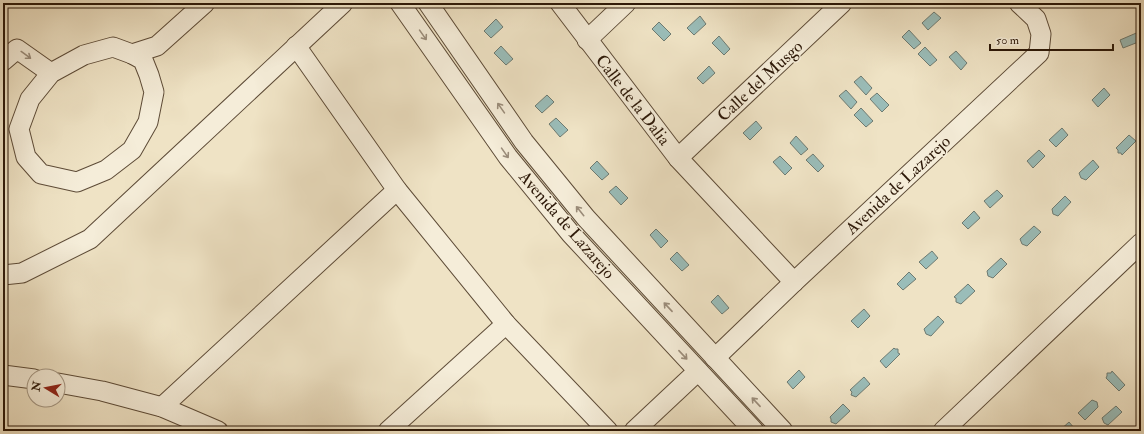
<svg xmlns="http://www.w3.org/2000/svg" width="1144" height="434" font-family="'IM FELL Double Pica',serif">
	<rect width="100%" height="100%" fill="#efe3c5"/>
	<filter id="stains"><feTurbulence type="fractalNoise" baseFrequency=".005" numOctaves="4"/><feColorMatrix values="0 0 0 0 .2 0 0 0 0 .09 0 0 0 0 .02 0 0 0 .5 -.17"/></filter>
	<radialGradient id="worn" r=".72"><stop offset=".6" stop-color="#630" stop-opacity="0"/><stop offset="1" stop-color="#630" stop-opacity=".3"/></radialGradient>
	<g fill="#9abdb9" stroke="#6e7b72">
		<path d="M 934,12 L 941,18 L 928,30 L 922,23 Z"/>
		<path d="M 700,16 L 706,24 L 694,35 L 687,28 Z"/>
		<path d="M 496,19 L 503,27 L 491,38 L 484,31 Z"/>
		<path d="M 659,22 L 671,34 L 664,41 L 652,29 Z"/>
		<path d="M 909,30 L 921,43 L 914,49 L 902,37 Z"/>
		<path d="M 1141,31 L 1141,41 L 1123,48 L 1120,40 Z"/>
		<path d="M 719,36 L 730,49 L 724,55 L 712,43 Z"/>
		<path d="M 501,46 L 513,59 L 506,65 L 494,53 Z"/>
		<path d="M 925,47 L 937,60 L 930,66 L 918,54 Z"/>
		<path d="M 956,51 L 967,63 L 961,70 L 949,57 Z"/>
		<path d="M 709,66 L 715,73 L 703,84 L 697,78 Z"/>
		<path d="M 861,76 L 872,88 L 866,95 L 854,82 Z"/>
		<path d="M 1104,88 L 1110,95 L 1098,107 L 1092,100 Z"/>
		<path d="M 846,90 L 857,102 L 851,109 L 839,96 Z"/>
		<path d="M 877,93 L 889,105 L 882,112 L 870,99 Z"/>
		<path d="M 547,95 L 554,102 L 542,113 L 535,106 Z"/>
		<path d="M 861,108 L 873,121 L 866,127 L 854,115 Z"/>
		<path d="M 556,118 L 568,130 L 560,137 L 549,124 Z"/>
		<path d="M 756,121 L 762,128 L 750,140 L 743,133 Z"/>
		<path d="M 1062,128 L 1068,135 L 1056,147 L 1049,140 Z"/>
		<path d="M 1129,135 L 1136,141 L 1122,155 L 1121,153 L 1118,153 L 1118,150 L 1116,148 Z"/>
		<path d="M 796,136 L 808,149 L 801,155 L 790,143 Z"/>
		<path d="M 1039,150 L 1045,156 L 1033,168 L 1027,161 Z"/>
		<path d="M 813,154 L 824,166 L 818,172 L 806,160 Z"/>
		<path d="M 780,156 L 792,168 L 785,175 L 773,162 Z"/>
		<path d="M 1093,160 L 1099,167 L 1086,180 L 1081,178 L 1079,173 Z"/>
		<path d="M 597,161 L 609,174 L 602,180 L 590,168 Z"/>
		<path d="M 616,186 L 628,198 L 621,205 L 609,192 Z"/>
		<path d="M 997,190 L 1003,196 L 990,208 L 984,201 Z"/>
		<path d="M 1065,196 L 1071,202 L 1058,216 L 1053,214 L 1052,209 Z"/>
		<path d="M 974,211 L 980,218 L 968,229 L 962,223 Z"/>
		<path d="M 1034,226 L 1041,232 L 1027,246 L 1022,244 L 1020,239 Z"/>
		<path d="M 656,229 L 668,241 L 661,248 L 650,235 Z"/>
		<path d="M 932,251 L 938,258 L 926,269 L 919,262 Z"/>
		<path d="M 677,252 L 689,265 L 682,271 L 670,259 Z"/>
		<path d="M 1001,258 L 1007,264 L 993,278 L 988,276 L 987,271 Z"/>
		<path d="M 909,272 L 916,279 L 903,290 L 897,284 Z"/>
		<path d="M 968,284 L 975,291 L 961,304 L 956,302 L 956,298 L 954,297 Z"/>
		<path d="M 718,295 L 729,308 L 722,314 L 711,302 Z"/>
		<path d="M 864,309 L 870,316 L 858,328 L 851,321 Z"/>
		<path d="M 938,316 L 944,322 L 931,336 L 926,334 L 924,329 Z"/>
		<path d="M 894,348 L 895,349 L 898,349 L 898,353 L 900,354 L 886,368 L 880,361 Z"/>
		<path d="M 799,370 L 805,377 L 793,389 L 787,382 Z"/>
		<path d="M 1112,371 L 1125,385 L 1119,391 L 1106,378 L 1107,376 L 1107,373 L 1111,373 Z"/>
		<path d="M 864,377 L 870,384 L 856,397 L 851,395 L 852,392 L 850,390 Z"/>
		<path d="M 1092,400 L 1097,402 L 1098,407 L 1085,420 L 1078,413 Z"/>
		<path d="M 843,404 L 850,411 L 836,424 L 831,422 L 831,419 L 830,417 Z"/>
		<path d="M 1116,406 L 1122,412 L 1108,425 L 1104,423 L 1102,418 Z"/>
		<path d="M 1069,422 L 1075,429 L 1072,431 L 1059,431 Z"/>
	</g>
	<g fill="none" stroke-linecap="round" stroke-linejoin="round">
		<defs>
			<g id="street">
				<path d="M 400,3 L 508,157 L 571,234 L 754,431"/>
				<path d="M 428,3 L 524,142 L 586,218 L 783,431"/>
				<path d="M 560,3 L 678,158 L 794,282"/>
				<path d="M 587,40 L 626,3"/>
				<path d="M 296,46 L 397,190 L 506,324 L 608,431"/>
				<path d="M 113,47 L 132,54 L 143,60 L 149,75 L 154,92 L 148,122 L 132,150 L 106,170 L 77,182 L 41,174 L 26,157 L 19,129 L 30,99 L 51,73 L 84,55 Z"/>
				<path d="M 132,54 L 157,46 L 205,3"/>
				<path d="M 3,61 L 17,49 L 51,73"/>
				<path d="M 678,158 L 842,3"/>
				<path d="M 3,275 L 22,273 L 90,239 L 343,3"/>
				<path d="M 715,358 L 794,282 L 1039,53 L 1041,34 L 1036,19 L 1019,3"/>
				<path d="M 3,375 L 34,379"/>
				<path d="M 58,383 L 102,391 L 162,407 L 218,431"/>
				<path d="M 162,407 L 397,190"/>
				<path d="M 388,431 L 506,324"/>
				<path d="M 634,431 L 698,371"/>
				<path d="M 943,431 L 1141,243"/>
			</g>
		</defs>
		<use href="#street" stroke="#5d4b37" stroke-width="21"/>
		<use href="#street" stroke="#f5edd9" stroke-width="19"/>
	</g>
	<defs><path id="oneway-shaft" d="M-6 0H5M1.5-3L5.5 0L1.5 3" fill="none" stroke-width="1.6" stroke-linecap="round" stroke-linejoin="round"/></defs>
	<g stroke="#9b8d7b">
		<use href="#oneway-shaft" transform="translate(423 35) rotate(55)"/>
		<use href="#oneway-shaft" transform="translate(26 55) rotate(36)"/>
		<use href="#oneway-shaft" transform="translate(501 108) rotate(-125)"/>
		<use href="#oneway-shaft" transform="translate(505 153) rotate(55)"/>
		<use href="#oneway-shaft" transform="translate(580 211) rotate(-129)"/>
		<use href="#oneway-shaft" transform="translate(668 307) rotate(-133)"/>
		<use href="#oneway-shaft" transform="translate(683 355) rotate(47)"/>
		<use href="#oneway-shaft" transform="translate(756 402) rotate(-133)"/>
	</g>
	<g text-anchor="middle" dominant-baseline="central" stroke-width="3" stroke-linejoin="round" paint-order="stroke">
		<g font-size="17" fill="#2c1808" stroke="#f5edd9">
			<text transform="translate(760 81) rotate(-43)">Calle del Musgo</text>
			<text transform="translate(633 100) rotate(52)">Calle de la Dalia</text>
			<text transform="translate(898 185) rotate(-43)">Avenida de Lazarejo</text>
			<text transform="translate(567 225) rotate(49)">Avenida de Lazarejo</text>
		</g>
	</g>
	<rect width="1144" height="434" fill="none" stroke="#efe3c5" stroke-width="16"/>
	<rect x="4" y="4" width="1136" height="426" fill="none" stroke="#2c1808" stroke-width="2"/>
	<rect x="8" y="8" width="1128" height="418" fill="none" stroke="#2c1808"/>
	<g transform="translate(46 388) rotate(280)"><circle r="19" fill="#f5edd9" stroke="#a59885"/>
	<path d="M0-3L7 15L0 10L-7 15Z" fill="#8f2418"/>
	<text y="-6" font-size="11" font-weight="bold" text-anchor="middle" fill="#2c1808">N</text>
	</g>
	<path d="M990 44v6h123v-6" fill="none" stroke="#2c1808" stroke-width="2"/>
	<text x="996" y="44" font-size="12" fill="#2c1808" stroke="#f5edd9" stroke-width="3" paint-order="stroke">50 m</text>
	<rect width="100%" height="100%" filter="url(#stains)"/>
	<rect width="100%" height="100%" fill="url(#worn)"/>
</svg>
